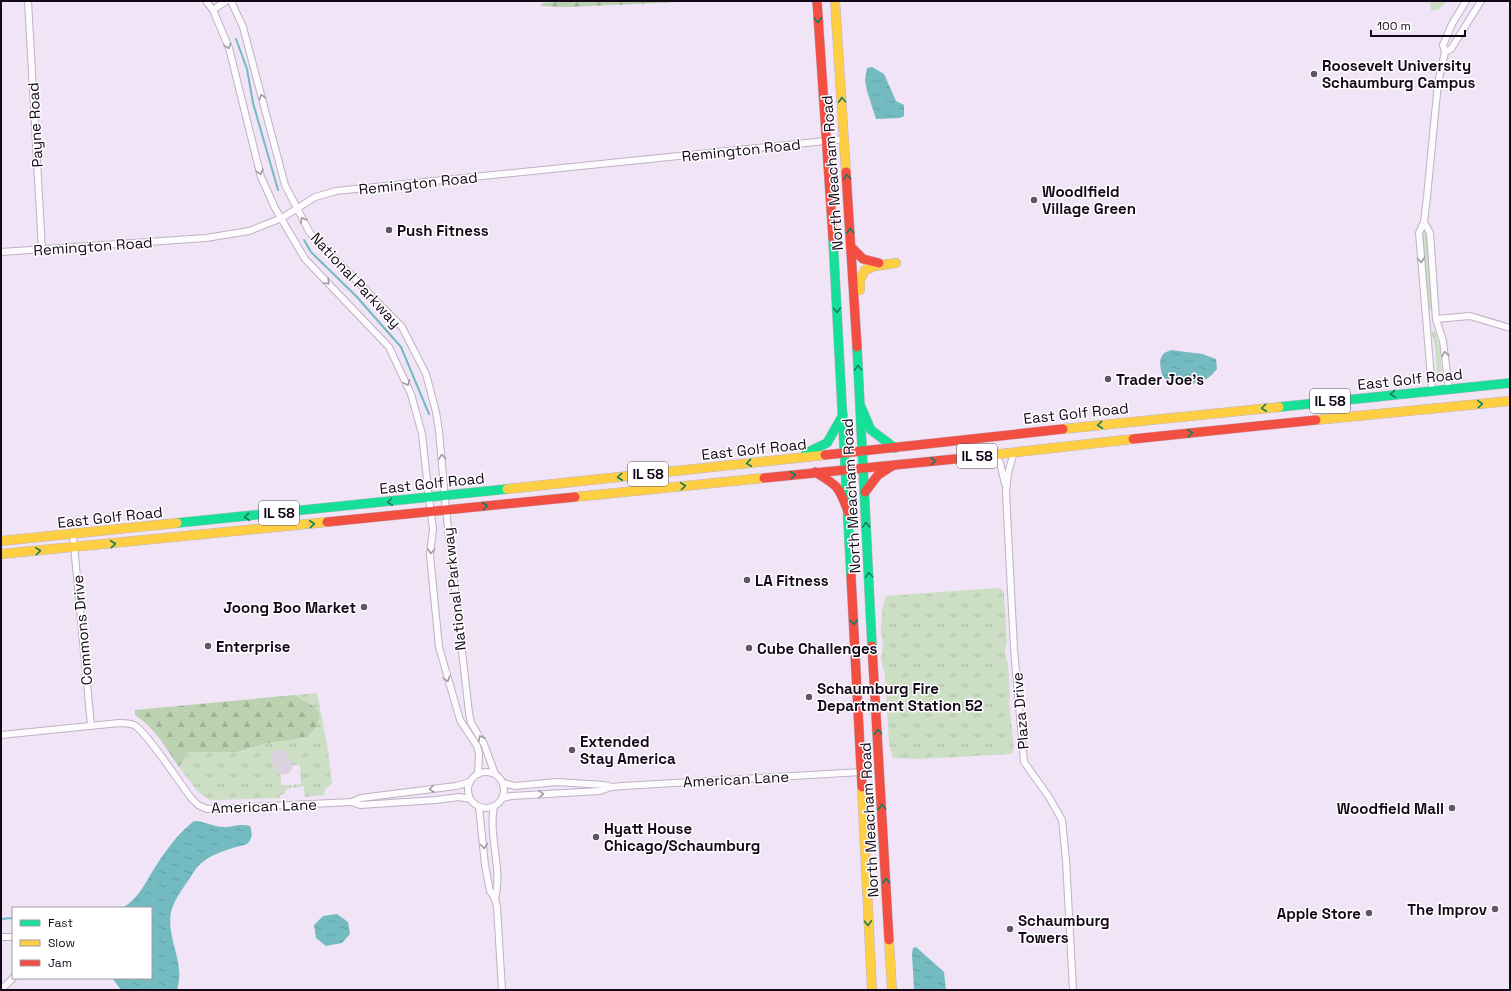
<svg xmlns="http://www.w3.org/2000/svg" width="1511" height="991" font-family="'Space Grotesk',sans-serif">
	<defs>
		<pattern id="grass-tufts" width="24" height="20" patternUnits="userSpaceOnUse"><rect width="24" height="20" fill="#ccdec4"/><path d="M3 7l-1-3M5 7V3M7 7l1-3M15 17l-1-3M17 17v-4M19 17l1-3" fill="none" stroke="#aebda8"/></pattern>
		<pattern id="forest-firs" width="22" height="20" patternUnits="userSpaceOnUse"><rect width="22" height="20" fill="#bbd2b0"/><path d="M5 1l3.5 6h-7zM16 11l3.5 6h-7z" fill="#a0b397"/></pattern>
		<pattern id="water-ripples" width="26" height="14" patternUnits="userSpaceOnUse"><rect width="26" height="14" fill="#73bbc1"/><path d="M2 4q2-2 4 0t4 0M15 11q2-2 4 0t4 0" fill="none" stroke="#639fa5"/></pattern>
	</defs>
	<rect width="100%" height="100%" fill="#f0e4f6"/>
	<g fill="url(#grass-tufts)">
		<path d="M 1430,1 L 1447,1 L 1438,10 L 1431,10 Z"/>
		<path d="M 1424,229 L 1427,236 L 1433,308 L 1430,310 L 1428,310 L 1422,240 Z"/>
		<path d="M 1431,331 L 1435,331 L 1440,350 L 1442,374 L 1437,375 L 1435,345 Z"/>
		<path d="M 997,588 L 1001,589 L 1004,592 L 1004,597 L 1007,643 C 1004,649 1005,658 1008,663 L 1010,697 L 1009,701 L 1014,750 L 1011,754 L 919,759 L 893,758 L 889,744 L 885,675 L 881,660 L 883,645 L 881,631 L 882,609 L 886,596 Z"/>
		<path d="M 317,693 L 328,750 L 332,784 L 325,789 L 324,795 L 305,797 L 304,786 L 293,788 L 293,785 L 301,784 L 300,765 L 285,766 L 279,758 L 282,757 L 282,754 L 275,755 L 275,758 L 278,758 L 283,766 L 280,766 L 281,785 L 291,785 L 291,788 L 286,789 L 284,794 L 280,795 L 280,798 L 210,800 L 199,793 L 179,767 L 188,752 L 236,752 L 268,743 L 313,706 L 295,695 Z"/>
	</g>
	<g fill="url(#forest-firs)">
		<path d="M 568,1 L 703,1 L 568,7 L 540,6 L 543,3 Z"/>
		<path d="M 295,695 L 313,706 L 320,714 L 316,727 L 307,737 L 268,743 L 236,752 L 188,752 L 179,767 C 166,748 155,728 135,715 L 135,710 Z"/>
	</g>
	<g fill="url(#water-ripples)">
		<path d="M 872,67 L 884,74 L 896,101 L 904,105 L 904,116 L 900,118 L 876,119 L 867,91 L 865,80 L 867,68 Z"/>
		<path d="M 1171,350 L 1202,354 L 1216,359 L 1217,369 C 1214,372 1211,376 1208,378 C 1196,386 1163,390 1161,370 C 1160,363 1159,359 1164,353 Z"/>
		<path d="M 194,821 C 204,821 212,826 222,827 C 232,828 239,823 250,826 C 252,831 253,838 248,843 C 246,845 243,845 240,846 C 225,850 205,856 195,870 C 188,882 174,898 171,912 C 166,939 186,963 177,990 L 121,990 L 112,978 L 151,978 L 151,908 L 122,908 C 138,899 143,887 152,872 C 163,854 177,834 194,821 Z"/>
		<path d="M 337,914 L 348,922 L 350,934 L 342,943 L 326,946 L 316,938 L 314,925 L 323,916 Z"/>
		<path d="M 916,947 L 944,972 L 946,990 L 914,990 L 912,953 L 913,948 Z"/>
	</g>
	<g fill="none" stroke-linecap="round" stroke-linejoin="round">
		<g stroke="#73bbc1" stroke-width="2">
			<path d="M 236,39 L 247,69 L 253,103 L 278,190"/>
			<path d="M 304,240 L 311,252 L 356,296 L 401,347 L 429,414"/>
			<path d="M 1,919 L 13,918"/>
		</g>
		<path stroke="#dad2de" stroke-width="17" d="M 279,758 L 284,766"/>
		<defs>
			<g id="street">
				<path d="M 28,1 L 42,250"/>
				<path d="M 206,1 L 213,10 L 229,48 L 261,177 L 275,208 L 305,259 L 389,347 L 411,394 L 422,434 L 429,498 L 433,529 L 430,555 L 439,647 L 460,720 L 477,746 L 479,753 L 478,774"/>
				<path d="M 231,1 L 243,27 L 285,185 L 310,233 L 402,327 L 426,374 L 436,412 L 439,431 L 446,510 L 469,713 L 471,723 L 484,744 L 495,774"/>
				<path d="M 213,10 L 226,1"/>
				<path d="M 1445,52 L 1451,49 L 1481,1"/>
				<path d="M 1424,222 L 1430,233 L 1436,319 L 1443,341 L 1449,389"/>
				<path d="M 1,252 L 206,238 L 249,231 L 282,218 L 315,197 L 336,191 L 845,139"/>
				<path d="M 1436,319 L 1470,316 L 1510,328"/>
				<path d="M 1432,390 L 1419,233 L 1424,222 L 1427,197 L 1438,83 L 1445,52 L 1443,45 L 1452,24 L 1466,1"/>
				<path d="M 1014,452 L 1008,473 L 1006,493 L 1014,649 L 1024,762 L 1049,797 L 1062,820 L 1066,860 L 1073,990"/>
				<path d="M 996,455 L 1000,463 L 1005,484"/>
				<path d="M 73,535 L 91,726"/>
				<path d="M 1,735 L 119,723 C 124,723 129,723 134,725 C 146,731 181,785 192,799 L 198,805 L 207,809 L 352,802 L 361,798 L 456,786 L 470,782"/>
				<circle cx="486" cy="790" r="18"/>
				<path d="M 503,783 L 515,786 L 557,782 L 604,785 L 611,787"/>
				<path d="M 502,798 L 512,796 L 600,791 L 611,787 L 623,786 L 862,772"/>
				<path d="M 352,802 L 360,805 L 436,800 L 459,797 L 470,799"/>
				<path d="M 494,806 C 488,837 503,868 495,899"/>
				<path d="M 479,807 L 485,865 L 490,891 L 495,899 L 497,907 L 502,990"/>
				<path d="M 1,937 L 13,937"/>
				<path d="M 1,990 L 13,978"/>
			</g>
			<g id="fast">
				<path d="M 833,238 L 851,576"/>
				<path d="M 857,347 L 872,646"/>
				<path d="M 861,407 L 871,430 L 895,448"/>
				<path d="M 1279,407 L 1510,383"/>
				<path d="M 806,453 L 827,443 L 843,415"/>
				<path d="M 177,523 L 507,489"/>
			</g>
			<g id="slow">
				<path d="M 835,1 L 846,172"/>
				<path d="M 860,290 L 860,280 L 865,270 L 875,266 L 896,263"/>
				<path d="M 1316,420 L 1510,401"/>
				<path d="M 1063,429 L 1279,407"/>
				<path d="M 955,459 L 1133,439"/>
				<path d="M 507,489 L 825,455"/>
				<path d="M 575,497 L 764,478"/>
				<path d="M 1,541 L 177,523"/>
				<path d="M 1,554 L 327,522"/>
				<path d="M 862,787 L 872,990"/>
				<path d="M 889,940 L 892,990"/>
			</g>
			<g id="jam">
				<path d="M 817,1 L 833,238"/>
				<path d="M 846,172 L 857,347"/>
				<path d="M 851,247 L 863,259 L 879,263"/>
				<path d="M 1133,439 L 1316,420"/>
				<path d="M 825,455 L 1063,429"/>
				<path d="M 815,472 C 840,487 839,487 849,514"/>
				<path d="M 764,478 L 955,459"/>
				<path d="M 865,492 L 878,475 L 892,466"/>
				<path d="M 327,522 L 575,497"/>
				<path d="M 851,576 L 862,787"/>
				<path d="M 872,646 L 889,940"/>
			</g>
		</defs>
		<use href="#street" stroke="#beb2c4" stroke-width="8"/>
		<use href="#fast" stroke="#beb2c4" stroke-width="10"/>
		<use href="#slow" stroke="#beb2c4" stroke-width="10"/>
		<use href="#jam" stroke="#beb2c4" stroke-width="10"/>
		<use href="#street" stroke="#fdfbfe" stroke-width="6"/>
		<use href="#fast" stroke="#16e098" stroke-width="9"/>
		<use href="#slow" stroke="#ffcf43" stroke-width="9"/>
		<use href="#jam" stroke="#f24e42" stroke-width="9"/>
	</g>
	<defs><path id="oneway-chevron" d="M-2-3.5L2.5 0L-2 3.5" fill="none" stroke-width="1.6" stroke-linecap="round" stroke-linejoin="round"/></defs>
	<g stroke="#157e5f">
		<use href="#oneway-chevron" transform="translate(818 20) rotate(87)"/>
		<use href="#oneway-chevron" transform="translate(842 100) rotate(-94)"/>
		<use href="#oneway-chevron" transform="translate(847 177) rotate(-94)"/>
		<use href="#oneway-chevron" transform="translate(850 231) rotate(-93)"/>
		<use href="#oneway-chevron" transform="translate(837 310) rotate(87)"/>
		<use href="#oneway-chevron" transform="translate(858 368) rotate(-93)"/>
		<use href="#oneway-chevron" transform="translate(1393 394) rotate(174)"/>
		<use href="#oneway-chevron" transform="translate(1480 404) rotate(-5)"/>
		<use href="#oneway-chevron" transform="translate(1264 408) rotate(174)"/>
		<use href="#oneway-chevron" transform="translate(1100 425) rotate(174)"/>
		<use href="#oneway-chevron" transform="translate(1190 433) rotate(-6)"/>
		<use href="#oneway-chevron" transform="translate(933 461) rotate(-6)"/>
		<use href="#oneway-chevron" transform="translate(749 463) rotate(174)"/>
		<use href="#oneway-chevron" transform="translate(793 475) rotate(-6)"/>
		<use href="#oneway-chevron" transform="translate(620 477) rotate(174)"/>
		<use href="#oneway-chevron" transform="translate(683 486) rotate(-6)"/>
		<use href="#oneway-chevron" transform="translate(390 502) rotate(174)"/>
		<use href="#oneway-chevron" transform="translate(485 506) rotate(-6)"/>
		<use href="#oneway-chevron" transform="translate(247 517) rotate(174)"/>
		<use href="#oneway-chevron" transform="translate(312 524) rotate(-6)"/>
		<use href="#oneway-chevron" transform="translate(866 525) rotate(-92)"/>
		<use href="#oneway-chevron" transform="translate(113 544) rotate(-6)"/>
		<use href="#oneway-chevron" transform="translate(38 551) rotate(-5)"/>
		<use href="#oneway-chevron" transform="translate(869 575) rotate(-93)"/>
		<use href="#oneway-chevron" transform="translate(854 622) rotate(87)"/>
		<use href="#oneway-chevron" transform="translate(878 732) rotate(-93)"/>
		<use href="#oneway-chevron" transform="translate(882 807) rotate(-93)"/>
		<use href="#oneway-chevron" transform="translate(886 881) rotate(-93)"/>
		<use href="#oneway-chevron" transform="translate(868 923) rotate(87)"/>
	</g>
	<g stroke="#a099a2">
		<use href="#oneway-chevron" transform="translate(228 46) rotate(70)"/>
		<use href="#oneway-chevron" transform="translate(262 97) rotate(-105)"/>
		<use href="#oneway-chevron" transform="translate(260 172) rotate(74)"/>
		<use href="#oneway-chevron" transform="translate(303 220) rotate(-120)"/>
		<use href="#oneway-chevron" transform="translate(1421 260) rotate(86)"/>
		<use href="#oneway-chevron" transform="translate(327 282) rotate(47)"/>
		<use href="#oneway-chevron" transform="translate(1445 354) rotate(-99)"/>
		<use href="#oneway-chevron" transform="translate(407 383) rotate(66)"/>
		<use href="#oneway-chevron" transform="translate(442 457) rotate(-96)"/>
		<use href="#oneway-chevron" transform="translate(431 551) rotate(93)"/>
		<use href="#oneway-chevron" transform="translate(447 679) rotate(73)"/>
		<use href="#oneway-chevron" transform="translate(481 738) rotate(-117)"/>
		<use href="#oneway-chevron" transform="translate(432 789) rotate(172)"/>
		<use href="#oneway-chevron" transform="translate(541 794) rotate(-4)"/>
		<use href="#oneway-chevron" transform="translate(484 846) rotate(85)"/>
	</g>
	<g fill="#615466" stroke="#fff" stroke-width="1.5">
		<circle cx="1314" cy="74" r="4"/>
		<circle cx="1034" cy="200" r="4"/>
		<circle cx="389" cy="230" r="4"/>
		<circle cx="1108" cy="379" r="4"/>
		<circle cx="747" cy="580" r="4"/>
		<circle cx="364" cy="607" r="4"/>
		<circle cx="208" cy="646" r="4"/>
		<circle cx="749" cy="648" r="4"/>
		<circle cx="809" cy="697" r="4"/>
		<circle cx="572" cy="750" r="4"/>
		<circle cx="1452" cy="808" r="4"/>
		<circle cx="596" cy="837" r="4"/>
		<circle cx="1495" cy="909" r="4"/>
		<circle cx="1369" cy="913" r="4"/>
		<circle cx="1010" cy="929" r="4"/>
	</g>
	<g text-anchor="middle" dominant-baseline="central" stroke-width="3" stroke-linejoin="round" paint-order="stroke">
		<g fill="#fff" stroke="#5a515e" stroke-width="1">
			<rect x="1310" y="389" width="40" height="24" rx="3"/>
			<rect x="957" y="444" width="40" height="24" rx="3"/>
			<rect x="628" y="462" width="40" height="24" rx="3"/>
			<rect x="259" y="501" width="40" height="24" rx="3"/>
		</g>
		<g font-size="14" font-weight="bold" fill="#140719">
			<text x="1330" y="401">IL 58</text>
			<text x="977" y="456">IL 58</text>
			<text x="648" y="474">IL 58</text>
			<text x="279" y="513">IL 58</text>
		</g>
		<g font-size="15" font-weight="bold" fill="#140719" stroke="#fff" text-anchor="start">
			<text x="1322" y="65">Roosevelt University<tspan x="1322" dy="17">Schaumburg Campus</tspan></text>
			<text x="1042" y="191">Woodlfield<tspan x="1042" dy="17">Village Green</tspan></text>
			<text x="397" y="230">Push Fitness</text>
			<text x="1116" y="379">Trader Joe's</text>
			<text x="755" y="580">LA Fitness</text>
			<text x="356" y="607" text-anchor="end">Joong Boo Market</text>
			<text x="216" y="646">Enterprise</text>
			<text x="757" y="648">Cube Challenges</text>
			<text x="817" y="688">Schaumburg Fire<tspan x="817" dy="17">Department Station 52</tspan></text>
			<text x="580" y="741">Extended<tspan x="580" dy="17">Stay America</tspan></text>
			<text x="1444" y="808" text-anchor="end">Woodfield Mall</text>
			<text x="604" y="828">Hyatt House<tspan x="604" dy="17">Chicago/Schaumburg</tspan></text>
			<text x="1487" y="909" text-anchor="end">The Improv</text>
			<text x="1361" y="913" text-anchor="end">Apple Store</text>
			<text x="1018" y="920">Schaumburg<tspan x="1018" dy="17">Towers</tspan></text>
		</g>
		<g font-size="15" fill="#140719" stroke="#fff">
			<text transform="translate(35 125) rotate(-93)">Payne Road</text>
			<text transform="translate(741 150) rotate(-6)">Remington Road</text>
			<text transform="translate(832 173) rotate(-94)">North Meacham Road</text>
			<text transform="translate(418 183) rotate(-6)">Remington Road</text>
			<text transform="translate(93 246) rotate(-4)">Remington Road</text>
			<text transform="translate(356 280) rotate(47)">National Parkway</text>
			<text transform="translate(1410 379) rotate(-6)">East Golf Road</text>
			<text transform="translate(1076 413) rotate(-6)">East Golf Road</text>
			<text transform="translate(754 449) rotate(-6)">East Golf Road</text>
			<text transform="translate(432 483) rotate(-6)">East Golf Road</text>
			<text transform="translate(851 496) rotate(-93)">North Meacham Road</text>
			<text transform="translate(110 517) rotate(-6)">East Golf Road</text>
			<text transform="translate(454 589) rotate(-96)">National Parkway</text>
			<text transform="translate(82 630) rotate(-95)">Commons Drive</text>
			<text transform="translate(1020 711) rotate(-95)">Plaza Drive</text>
			<text transform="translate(736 779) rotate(-3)">American Lane</text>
			<text transform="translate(264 806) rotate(-2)">American Lane</text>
			<text transform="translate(869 820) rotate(-93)">North Meacham Road</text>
		</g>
	</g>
	<rect width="1511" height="991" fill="none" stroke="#140719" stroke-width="4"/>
	<rect x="12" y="907" width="140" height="72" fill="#ffffff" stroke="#a19ca3"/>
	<rect x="20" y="920" width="20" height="6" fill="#16e098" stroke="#a19ca3"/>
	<text x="48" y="927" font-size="12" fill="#140719">Fast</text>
	<rect x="20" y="940" width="20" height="6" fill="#ffcf43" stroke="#a19ca3"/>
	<text x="48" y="947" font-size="12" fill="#140719">Slow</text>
	<rect x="20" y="960" width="20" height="6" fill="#f24e42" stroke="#a19ca3"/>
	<text x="48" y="967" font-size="12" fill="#140719">Jam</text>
	<path d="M1371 30v6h94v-6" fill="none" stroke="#140719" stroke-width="2"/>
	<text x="1377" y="30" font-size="12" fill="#140719" stroke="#ffffff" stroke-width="3" paint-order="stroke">100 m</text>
</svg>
